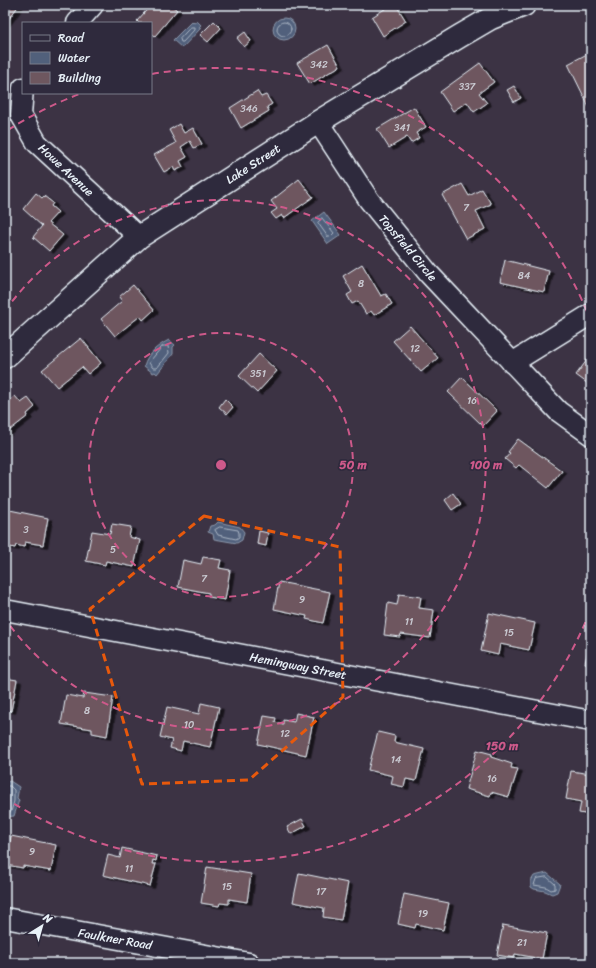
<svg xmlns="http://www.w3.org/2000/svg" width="596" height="968" font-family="Sriracha,sans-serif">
	<defs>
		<filter id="shadow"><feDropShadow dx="4.5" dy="2.5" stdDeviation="0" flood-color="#0009"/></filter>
	</defs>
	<rect width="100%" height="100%" fill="#3c3344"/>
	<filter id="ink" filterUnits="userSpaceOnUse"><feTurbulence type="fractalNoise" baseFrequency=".025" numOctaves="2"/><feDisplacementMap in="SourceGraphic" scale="8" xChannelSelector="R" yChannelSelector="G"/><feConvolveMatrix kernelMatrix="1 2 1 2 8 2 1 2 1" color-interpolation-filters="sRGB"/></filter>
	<g filter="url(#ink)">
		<g fill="#51607b" stroke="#8d9aad">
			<circle cx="284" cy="29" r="11"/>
			<path d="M 192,21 L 194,23 L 197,21 L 201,25 L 199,27 L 201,28 L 182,48 L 173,40 Z"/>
			<path d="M 324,212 L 341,235 L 328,244 L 312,221 Z"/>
			<path d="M 169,340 L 175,345 L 173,347 L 173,354 L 157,374 L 155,372 L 153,373 L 144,366 C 147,353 159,345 169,340 Z"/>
			<path d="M 218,522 L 240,527 L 244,532 L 242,540 L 237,543 L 214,539 L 213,534 L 208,532 L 210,526 L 215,525 Z"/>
			<path d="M 10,781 L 19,787 L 17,798 L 19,800 L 14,816 L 5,817 L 5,783 Z"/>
			<path d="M 547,873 L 560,884 L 557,892 L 552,894 L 545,891 L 534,889 L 531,887 L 531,881 L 534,876 Z"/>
		</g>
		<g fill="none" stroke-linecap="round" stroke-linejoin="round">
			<g stroke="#acb7c6" stroke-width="1">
				<circle cx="284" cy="29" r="7"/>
				<path d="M 191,27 L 194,27 L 194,30 L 183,42 L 181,42 L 180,39 Z"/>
				<path d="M 322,218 L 334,233 L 330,237 L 328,237 L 318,223 Z"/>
				<path d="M 163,346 L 168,346 L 169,353 L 157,368 L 153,368 L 149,363 Z"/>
				<path d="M 220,527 L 238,530 L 239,533 L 239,537 L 236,539 L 218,535 L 215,530 Z"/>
				<path d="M 5,786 L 10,786 L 14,790 L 14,801 L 11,812 L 5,813"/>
				<path d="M 547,877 L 555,884 L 555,889 L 551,890 L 546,887 L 534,885 L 536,879 Z"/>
			</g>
		</g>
		<g fill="#6e575f" stroke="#e8f1f8" filter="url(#shadow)">
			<path d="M 5,5 L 19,5 L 5,24 Z"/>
			<path d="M 151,5 L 171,5 L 177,10 L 155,36 L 151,33 L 151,23 L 139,23 L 137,21 Z"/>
			<path d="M 391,5 L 396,5 L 406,21 L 383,36 L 372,17 Z"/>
			<path d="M 214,21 L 221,28 L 208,42 L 200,35 Z"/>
			<path d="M 245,32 L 251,41 L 244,47 L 237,38 Z"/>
			<path d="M 328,45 L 340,66 L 310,84 L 297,63 Z"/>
			<path d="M 587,54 L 591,61 L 591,107 L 589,107 L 568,64 Z"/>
			<path d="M 480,63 L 494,82 L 479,93 L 487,103 L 474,112 L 467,102 L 453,111 L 440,92 Z"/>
			<path d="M 514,86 L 521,98 L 514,102 L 507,90 Z"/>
			<path d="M 257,91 L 261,97 L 266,95 L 272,104 L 267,107 L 269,111 L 241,128 L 230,108 Z"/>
			<path d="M 414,107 L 426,127 L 416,133 L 419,138 L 411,143 L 407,137 L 389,148 L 377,129 Z"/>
			<path d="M 179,124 L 184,133 L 193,128 L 202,144 L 194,148 L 190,141 L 181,147 L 187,157 L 180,161 L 183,167 L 175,171 L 173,167 L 164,172 L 154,155 L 176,143 L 169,130 Z"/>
			<path d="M 299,179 L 313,197 L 284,218 L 282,215 L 276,219 L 271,213 L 277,209 L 271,201 Z"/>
			<path d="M 462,184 L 469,196 L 482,189 L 491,204 L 476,211 L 485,229 L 466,239 L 442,195 Z"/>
			<path d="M 36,193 L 42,198 L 44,196 L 53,203 L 51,206 L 58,212 L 48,223 L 63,235 L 49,251 L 33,237 L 42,226 L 23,209 Z"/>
			<path d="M 505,260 L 549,271 L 544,292 L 500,282 Z"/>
			<path d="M 362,264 L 381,296 L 386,294 L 392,304 L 374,315 L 371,311 L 366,314 L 358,301 L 352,304 L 347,295 L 352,292 L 343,276 Z"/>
			<path d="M 133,285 L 154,310 L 143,320 L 140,316 L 115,336 L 101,319 L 122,301 L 119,297 Z"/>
			<path d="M 410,326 L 438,358 L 421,372 L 393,341 Z"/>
			<path d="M 81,338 L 101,363 L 88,374 L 82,367 L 57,387 L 42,370 Z"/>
			<path d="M 259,354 L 277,371 L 257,393 L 239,376 Z"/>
			<path d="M 590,356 L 591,357 L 591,386 L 576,375 Z"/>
			<path d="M 462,377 L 497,411 L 483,426 L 448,392 Z"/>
			<path d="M 15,396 L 21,403 L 28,398 L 35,407 L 27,414 L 28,416 L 5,434 L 5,405 Z"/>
			<path d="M 225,399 L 233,407 L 227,414 L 219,407 Z"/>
			<path d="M 518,439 L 562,471 L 548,488 L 519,465 L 516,468 L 505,459 L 510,453 L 508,452 Z"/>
			<path d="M 453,493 L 461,504 L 452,510 L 445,500 Z"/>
			<path d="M 5,509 L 48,518 L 43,545 L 25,542 L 24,547 L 16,545 L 15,548 L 5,546 Z"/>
			<path d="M 112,524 L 131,527 L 129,537 L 140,540 L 134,567 L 106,561 L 105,565 L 86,561 L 92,531 L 110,534 Z"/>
			<path d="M 259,531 L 268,533 L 266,546 L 257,544 Z"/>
			<path d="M 203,557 L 221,560 L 219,568 L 230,570 L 225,600 L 209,597 L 209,593 L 178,587 L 183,560 L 201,564 Z"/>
			<path d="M 279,582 L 330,592 L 323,623 L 306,619 L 307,616 L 274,609 Z"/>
			<path d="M 399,594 L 421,597 L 419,608 L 434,610 L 430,638 L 401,634 L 400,637 L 384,635 L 388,603 L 397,605 Z"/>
			<path d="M 489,613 L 535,623 L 529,650 L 500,644 L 498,655 L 481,651 Z"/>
			<path d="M 591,636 L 591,665 L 585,663 Z"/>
			<path d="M 5,678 L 17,680 L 11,711 L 5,709 Z"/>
			<path d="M 84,693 L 113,697 L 107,736 L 92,733 L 92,729 L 61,724 L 66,695 L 83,698 Z"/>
			<path d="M 201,703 L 219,707 L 210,747 L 183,741 L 181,751 L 170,748 L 172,740 L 160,737 L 167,707 L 199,714 Z"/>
			<path d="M 296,713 L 314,717 L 306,755 L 258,744 L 264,716 L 276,718 L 275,722 L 283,724 L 283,720 L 294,722 Z"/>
			<path d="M 378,732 L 395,736 L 394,742 L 424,749 L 416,781 L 406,779 L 404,787 L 391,784 L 393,776 L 368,770 Z"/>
			<path d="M 477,750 L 492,754 L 491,757 L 512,764 L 511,768 L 518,769 L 509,797 L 491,792 L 490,796 L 466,789 Z"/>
			<path d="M 571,771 L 591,774 L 591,815 L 579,813 L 581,802 L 566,799 Z"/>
			<path d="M 302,819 L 306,826 L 291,834 L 287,827 Z"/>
			<path d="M 11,836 L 56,845 L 51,871 L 23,866 L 23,868 L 6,865 Z"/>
			<path d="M 122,848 L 157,856 L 156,861 L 153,860 L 152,864 L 156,864 L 150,886 L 103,875 L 108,855 L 120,858 Z"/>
			<path d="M 207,867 L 251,874 L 247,902 L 229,899 L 229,904 L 220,903 L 219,906 L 201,903 Z"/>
			<path d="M 299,873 L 348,883 L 341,920 L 323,917 L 324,908 L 293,902 Z"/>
			<path d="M 404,894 L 449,903 L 443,930 L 416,924 L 415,928 L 398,924 Z"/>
			<path d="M 503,925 L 547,933 L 542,959 L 515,954 L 514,958 L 497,955 Z"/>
		</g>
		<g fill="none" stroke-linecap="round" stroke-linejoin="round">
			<defs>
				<g id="street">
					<path d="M 77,23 L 93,5"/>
					<path d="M 23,88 L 21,115 L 37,143 L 139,237"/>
					<path d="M 318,122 L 369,200 L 429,274 L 558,411 L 591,435"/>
					<path d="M 512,363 L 591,314"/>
					<path d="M 5,610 L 591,721"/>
					<path d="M 5,918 L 249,963"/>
				</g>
				<path id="secondary" d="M 5,357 L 139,237 L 318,122 L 460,36 L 491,18 L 524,5"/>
			</defs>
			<use href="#street" stroke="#e8f1f8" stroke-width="23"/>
			<use href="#secondary" stroke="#e8f1f8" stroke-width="25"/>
			<use href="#street" stroke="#2f2a3d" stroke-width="20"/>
			<use href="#secondary" stroke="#2f2a3d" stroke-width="22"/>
		</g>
	</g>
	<path fill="none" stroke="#e8590c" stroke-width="3" stroke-dasharray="8 5" stroke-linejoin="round" d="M 204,516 L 340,547 L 343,697 L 249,780 L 142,784 L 90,609 Z"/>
	<g fill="none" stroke="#cd598a" stroke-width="2" stroke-dasharray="7 5">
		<circle cx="221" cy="465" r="132"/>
		<path d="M5 311A265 265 0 1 1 5 619"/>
		<path d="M590 611A397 397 0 0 1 8 800M8 130A397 397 0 0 1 82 93M152 74A397 397 0 0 1 590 319"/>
	</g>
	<g text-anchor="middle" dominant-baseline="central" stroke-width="3.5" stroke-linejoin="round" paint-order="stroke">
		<g font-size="10" fill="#cacad2">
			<text x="319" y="65">342</text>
			<text x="467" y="87">337</text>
			<text x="249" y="109">346</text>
			<text x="402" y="128">341</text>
			<text x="466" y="208">7</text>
			<text x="524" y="276">84</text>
			<text x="361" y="284">8</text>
			<text x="415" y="349">12</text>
			<text x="258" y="374">351</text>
			<text x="472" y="401">16</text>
			<text x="26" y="530">3</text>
			<text x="113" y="550">5</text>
			<text x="204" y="579">7</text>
			<text x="302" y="600">9</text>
			<text x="409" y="622">11</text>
			<text x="509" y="633">15</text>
			<text x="87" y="711">8</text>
			<text x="189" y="725">10</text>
			<text x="285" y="734">12</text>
			<text x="396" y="760">14</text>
			<text x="492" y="779">16</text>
			<text x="32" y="852">9</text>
			<text x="129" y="869">11</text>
			<text x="227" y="887">15</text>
			<text x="321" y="892">17</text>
			<text x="423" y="914">19</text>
			<text x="522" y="943">21</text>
		</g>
		<g font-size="12" fill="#e8f1f8" stroke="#2f2a3d">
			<text transform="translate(253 164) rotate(-33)">Lake Street</text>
			<text transform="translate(66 170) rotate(43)">Howe Avenue</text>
			<text transform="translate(408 248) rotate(50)">Topsfield Circle</text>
			<text transform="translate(298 666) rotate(11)">Hemingway Street</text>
			<text transform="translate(115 939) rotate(10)">Faulkner Road</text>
		</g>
	</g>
	<circle cx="221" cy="465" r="6" fill="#cd598a" stroke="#2f2a3d" stroke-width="2"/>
	<g font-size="12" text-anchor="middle" font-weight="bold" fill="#cd598a" stroke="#2f2a3d" stroke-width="3.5" stroke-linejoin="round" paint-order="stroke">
		<text x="353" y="469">50 m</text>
		<text x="486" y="469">100 m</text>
		<text x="502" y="750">150 m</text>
	</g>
	<rect width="596" height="968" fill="none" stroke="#2f2a3d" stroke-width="20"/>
	<rect x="10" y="10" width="576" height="948" fill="none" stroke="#e8f1f8" stroke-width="1.5" filter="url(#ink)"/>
	<rect x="22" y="22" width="130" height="72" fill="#2f2a3d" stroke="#797a88"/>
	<rect x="30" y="35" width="20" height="6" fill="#2f2a3d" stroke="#797a88"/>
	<text x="58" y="42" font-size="12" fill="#e8f1f8">Road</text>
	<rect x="30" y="52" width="20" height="12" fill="#51607b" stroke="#797a88"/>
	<text x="58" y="62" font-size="12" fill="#e8f1f8">Water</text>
	<rect x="30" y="72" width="20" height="12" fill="#6e575f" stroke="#797a88"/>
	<text x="58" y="82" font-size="12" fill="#e8f1f8">Building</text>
	<g transform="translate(42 926) rotate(37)" stroke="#2f2a3d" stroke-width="3" paint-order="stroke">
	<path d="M0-3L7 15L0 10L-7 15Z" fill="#e8f1f8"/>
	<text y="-6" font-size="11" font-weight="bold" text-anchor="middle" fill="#e8f1f8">N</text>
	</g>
</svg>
